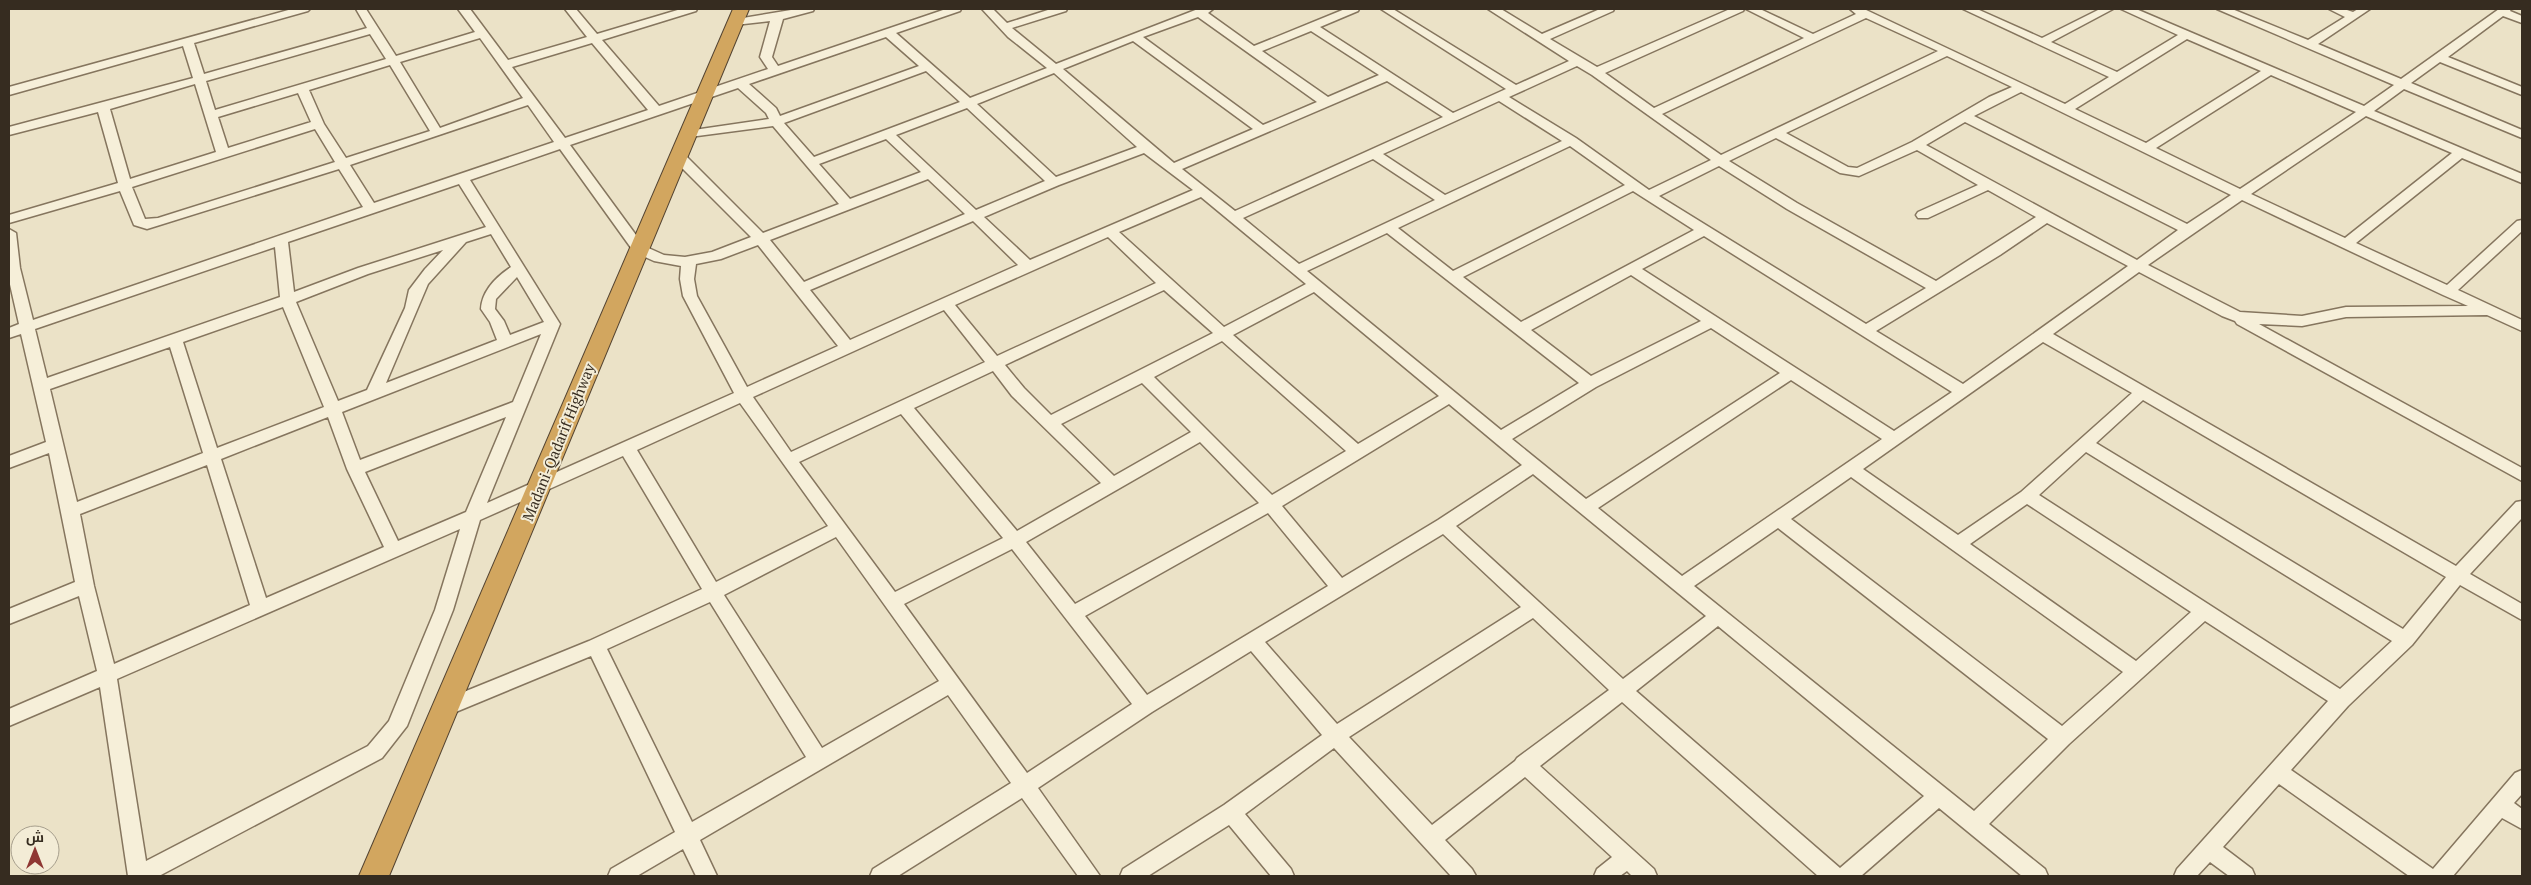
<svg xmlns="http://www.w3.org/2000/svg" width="2531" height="885" font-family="'PT Serif',Cairo,serif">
	<rect width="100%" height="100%" fill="#ebe2c7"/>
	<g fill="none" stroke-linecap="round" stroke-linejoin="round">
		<defs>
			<path id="minor" d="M 292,9 L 310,9 L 308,11 L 194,43 L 204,74 L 367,28 L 356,9 L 366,9 L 396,56 L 475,32 L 458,9 L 470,9 L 508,60 L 587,37 L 565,9 L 576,9 L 597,34 L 681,9 L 697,9 L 696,11 L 602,40 L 659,106 L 768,69 L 760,57 L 770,21 L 735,25 L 731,24 L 731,20 L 797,9 L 814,9 L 813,11 L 783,19 L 772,57 L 778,66 L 946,9 L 961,9 L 960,11 L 896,33 L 970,98 L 1047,68 L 1008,37 L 982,9 L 993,9 L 1007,23 L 1051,9 L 1067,9 L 1066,11 L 1012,28 L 1056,64 L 1198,9 L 1213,9 L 1208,13 L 1254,46 L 1345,9 L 1359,9 L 1358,11 L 1320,27 L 1453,113 L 1506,89 L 1381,9 L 1393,9 L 1516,85 L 1569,61 L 1488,9 L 1501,9 L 1542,34 L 1600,9 L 1614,9 L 1613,11 L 1550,39 L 1597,67 L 1730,9 L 1744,9 L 1743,11 L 1605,73 L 1654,108 L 1804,38 L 1746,9 L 1760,9 L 1813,34 L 1856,14 L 1850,9 L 1864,9 L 2065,104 L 2109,77 L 1963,9 L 1977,9 L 2042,38 L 2100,9 L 2113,9 L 2051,42 L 2117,72 L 2178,35 L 2121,9 L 2136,9 L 2364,106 L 2394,85 L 2217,9 L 2232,9 L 2308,40 L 2345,17 L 2329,9 L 2344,9 L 2353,12 L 2358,9 L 2370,9 L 2318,44 L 2401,79 L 2499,9 L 2511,9 L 2510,11 L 2522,16 L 2522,23 L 2503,16 L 2448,57 L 2522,87 L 2522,95 L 2440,62 L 2411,83 L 2522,130 L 2522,138 L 2404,89 L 2374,111 L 2522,174 L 2522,183 L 2462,158 L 2356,243 L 2447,285 L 2517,221 L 2522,220 L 2522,231 L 2458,290 L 2522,320 L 2522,331 L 2487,315 L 2346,317 L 2302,326 L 2259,324 L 2522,468 L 2522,481 L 2237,324 L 2235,321 L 2222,316 L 2139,272 L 2053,334 L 2456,566 L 2516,502 L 2522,501 L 2522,518 L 2470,574 L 2522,604 L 2522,620 L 2460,585 L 2412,645 L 2348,706 L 2291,770 L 2433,869 L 2515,773 L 2522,770 L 2522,794 L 2514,803 L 2522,809 L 2522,829 L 2502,818 L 2453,876 L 2409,876 L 2279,784 L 2223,847 L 2252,869 L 2255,876 L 2229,876 L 2210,862 L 2197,876 L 2174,876 L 2177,869 L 2328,701 L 2205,621 L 2069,744 L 1989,824 L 2045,869 L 2048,876 L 2022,876 L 1939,808 L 1861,876 L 1818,876 L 1622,702 L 1540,766 L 1654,869 L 1657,876 L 1632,876 L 1627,871 L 1620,876 L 1594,876 L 1597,869 L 1612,857 L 1525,777 L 1445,840 L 1472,869 L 1476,876 L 1451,876 L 1334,748 L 1245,814 L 1291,869 L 1294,876 L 1271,876 L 1229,825 L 1148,876 L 1120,876 L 1123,869 L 1224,805 L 1322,735 L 1251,651 L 1152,712 L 1038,788 L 1100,876 L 1078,876 L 1022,798 L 898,876 L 870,876 L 873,869 L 1011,783 L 948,695 L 700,840 L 717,876 L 696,876 L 683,849 L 637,876 L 608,876 L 611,869 L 675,832 L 591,656 L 446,716 L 439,714 L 436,708 L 439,702 L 589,641 L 702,589 L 623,456 L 480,520 L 453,610 L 407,726 L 382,758 L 159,876 L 128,876 L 100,687 L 9,726 L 9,709 L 97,671 L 79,596 L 9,624 L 9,609 L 75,582 L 49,453 L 9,468 L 9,456 L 46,442 L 21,334 L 9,338 L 9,328 L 19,324 L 9,280 L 9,229 L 16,233 L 20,268 L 33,320 L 363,207 L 339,169 L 147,229 L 134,225 L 120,191 L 9,223 L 9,215 L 118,183 L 98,112 L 9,135 L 9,127 L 193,78 L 183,46 L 9,95 L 9,87 ZM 1198,17 L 1317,102 L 1263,125 L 1143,37 ZM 1866,18 L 1938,51 L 1721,155 L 1662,114 ZM 1311,31 L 1379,75 L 1328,97 L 1262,51 ZM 370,34 L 386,59 L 215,110 L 206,81 ZM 886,37 L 919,66 L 780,116 L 776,108 L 749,84 ZM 480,38 L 523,98 L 440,128 L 400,62 ZM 2187,39 L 2261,71 L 2146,143 L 2075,109 ZM 1133,41 L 1253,129 L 1174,163 L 1063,69 ZM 592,43 L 648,110 L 565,138 L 512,67 ZM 1947,56 L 2012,87 L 1989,97 L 1912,142 L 1857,168 L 1848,167 L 1786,133 ZM 390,65 L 430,131 L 346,158 L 324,124 L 309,90 ZM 1577,66 L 1592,75 L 1711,160 L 1649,190 L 1576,138 L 1509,97 ZM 926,71 L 960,102 L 814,157 L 784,123 ZM 1054,73 L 1137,147 L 1056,177 L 977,104 ZM 2271,75 L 2356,112 L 2240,189 L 2156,148 ZM 1387,81 L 1443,117 L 1235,211 L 1182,169 ZM 195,84 L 216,152 L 130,179 L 110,109 ZM 738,88 L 766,113 L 769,119 L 687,131 L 681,135 L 682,138 L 773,126 L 839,204 L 763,233 L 684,154 L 674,154 L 673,157 L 674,160 L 751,237 L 712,252 L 685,257 L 664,255 L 644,246 L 570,145 ZM 2021,92 L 2231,195 L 2187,224 L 1974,116 ZM 298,93 L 311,122 L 228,148 L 218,117 ZM 1499,101 L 1562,141 L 1445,195 L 1383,154 ZM 528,105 L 554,142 L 374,203 L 350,165 ZM 967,108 L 1045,181 L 976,210 L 896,135 ZM 2366,116 L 2452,153 L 2345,238 L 2251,194 ZM 1965,122 L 2178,230 L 2137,260 L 1926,145 ZM 315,129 L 335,162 L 158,218 L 145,219 L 132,187 ZM 1776,138 L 1840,173 L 1859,176 L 1917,150 L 1978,185 L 1918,212 L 1916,215 L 1918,218 L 1928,218 L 1988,190 L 2036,217 L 1936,281 L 1797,203 L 1729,161 ZM 886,139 L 921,172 L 850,199 L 819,164 ZM 1570,146 L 1625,185 L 1453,271 L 1398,228 ZM 560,149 L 634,252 L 654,261 L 681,266 L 680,279 L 683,296 L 734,393 L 487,503 L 560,324 L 470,180 ZM 1144,153 L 1193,190 L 1030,260 L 984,217 L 1059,185 ZM 1373,159 L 1435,200 L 1299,264 L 1243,218 ZM 1719,166 L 1787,209 L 1926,288 L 1866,324 L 1659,196 ZM 928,179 L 965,214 L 804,282 L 770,240 ZM 459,184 L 486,227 L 358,268 L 294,292 L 288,242 ZM 1633,191 L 1694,230 L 1521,322 L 1463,277 ZM 1201,197 L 1306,284 L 1224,327 L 1119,232 ZM 2242,200 L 2443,295 L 2468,306 L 2346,307 L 2302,316 L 2240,312 L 2148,265 ZM 973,221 L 1018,265 L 850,340 L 810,290 ZM 2047,223 L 2128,266 L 1963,384 L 1876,331 L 2000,255 ZM 1387,233 L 1579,383 L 1501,430 L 1307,271 ZM 491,234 L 511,267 C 496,277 482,291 481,309 L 490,322 L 497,340 L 386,383 L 428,284 L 466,242 ZM 1704,236 L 1952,392 L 1894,431 L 1642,269 ZM 1108,237 L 1156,283 L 997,356 L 955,305 ZM 758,245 L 838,346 L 747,387 L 697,296 L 694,279 L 696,264 L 721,259 ZM 275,247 L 280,297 L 47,378 L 35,329 ZM 443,250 L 425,269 L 409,290 L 405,308 L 367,390 L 338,401 L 296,302 L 368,274 ZM 1631,275 L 1701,321 L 1591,376 L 1531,330 ZM 517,277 L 544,322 L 510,335 L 504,321 L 495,309 L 496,299 ZM 1164,290 L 1213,333 L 1051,415 L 1024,388 L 1005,365 ZM 1314,292 L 1439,396 L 1358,444 L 1233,335 ZM 283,307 L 324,407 L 217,448 L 183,342 ZM 944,310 L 985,362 L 791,452 L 753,397 ZM 1711,328 L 1780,373 L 1586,499 L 1512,439 L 1596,387 ZM 541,334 L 513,402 L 360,460 L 342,412 ZM 1222,341 L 1346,451 L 1272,495 L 1154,377 ZM 2043,342 L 2132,393 L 2021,492 L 1958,535 L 1863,469 ZM 170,347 L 203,453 L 77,502 L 50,389 ZM 993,371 L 1012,396 L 1101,483 L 1017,531 L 914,408 ZM 1791,380 L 1882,439 L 1682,576 L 1598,508 ZM 1142,383 L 1191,432 L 1114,476 L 1061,424 ZM 2143,400 L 2446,577 L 2403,629 L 2096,443 ZM 740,403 L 828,526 L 716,582 L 637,450 ZM 1449,404 L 1522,465 L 1438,520 L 1342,578 L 1282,506 ZM 901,414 L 1003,538 L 895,592 L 799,462 ZM 328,417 L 347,469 L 384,547 L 266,598 L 221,459 ZM 506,417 L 466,512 L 398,541 L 365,472 ZM 1200,442 L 1259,503 L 1075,604 L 1026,542 ZM 2086,452 L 2392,641 L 2340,689 L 2039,495 ZM 207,465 L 250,605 L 114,664 L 94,586 L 80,514 ZM 1533,474 L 1706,616 L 1623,679 L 1456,526 ZM 1851,477 L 2123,672 L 2062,726 L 1791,519 ZM 2027,504 L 2191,612 L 2136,661 L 1970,544 ZM 1268,513 L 1328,586 L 1147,695 L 1085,616 ZM 1778,528 L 2048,739 L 1974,811 L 1694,586 ZM 460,529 L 435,610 L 389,721 L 368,746 L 146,861 L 117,679 ZM 1443,534 L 1521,607 L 1337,724 L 1265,642 ZM 836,537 L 939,681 L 822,748 L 724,595 ZM 1012,549 L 1132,704 L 1027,773 L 904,604 ZM 710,602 L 806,757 L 692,822 L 607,649 ZM 1533,618 L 1609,690 L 1517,758 L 1515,761 L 1432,825 L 1349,737 ZM 1718,626 L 1924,796 L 1840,868 L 1636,691 Z"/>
			<path id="highway" d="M 733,9 L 749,9 L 389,876 L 359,876 Z"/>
		</defs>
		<use href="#minor" stroke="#85755e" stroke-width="3"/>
		<use href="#highway" stroke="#534331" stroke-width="2"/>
		<use href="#minor" fill="#f6efd9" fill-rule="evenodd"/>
		<use href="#highway" fill="#d2a65f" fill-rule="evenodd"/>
	</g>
	<g text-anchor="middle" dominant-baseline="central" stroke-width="4" stroke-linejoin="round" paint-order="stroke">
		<g font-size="15" fill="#362c20" stroke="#f3ecd6">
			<text transform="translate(558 442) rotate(-68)">Madani-Qadarif Highway</text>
		</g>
	</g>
	<rect width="2531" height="885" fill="none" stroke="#362c20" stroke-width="20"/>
	<g transform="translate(35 850)"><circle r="24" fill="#f3ecd6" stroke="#a79f8d"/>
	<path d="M0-4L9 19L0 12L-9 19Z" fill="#8f3733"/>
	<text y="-8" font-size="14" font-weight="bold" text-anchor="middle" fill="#362c20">ش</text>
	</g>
</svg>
